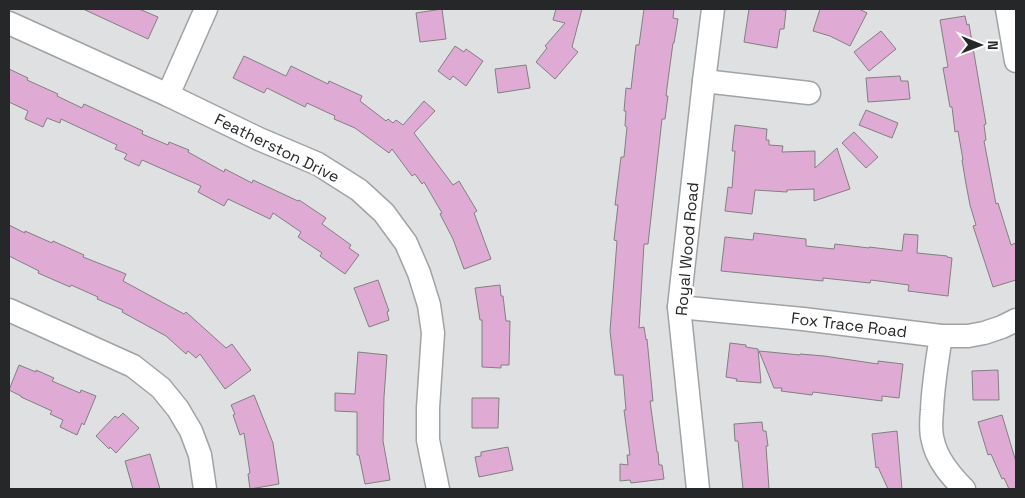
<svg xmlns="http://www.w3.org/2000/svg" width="1025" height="498" font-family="'Space Grotesk',sans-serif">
	<rect width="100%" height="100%" fill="#dee0e1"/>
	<g fill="#dfabd4" stroke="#828081">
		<path d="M 83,9 L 139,9 L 158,17 L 148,39 Z"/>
		<path d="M 442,9 L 446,39 L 420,42 L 416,13 Z"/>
		<path d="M 556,9 L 582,9 L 572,47 L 578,52 L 555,79 L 536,62 L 547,48 L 545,46 L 565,23 L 553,20 Z"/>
		<path d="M 644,9 L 674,9 L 673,18 L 678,19 L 674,43 L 673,43 L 668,80 L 666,96 L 668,96 L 665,119 L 662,119 L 648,244 L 644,244 L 639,328 L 644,327 L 646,340 L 647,339 L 653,401 L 650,401 L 657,452 L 658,452 L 659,465 L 662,465 L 664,479 L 631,483 L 630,480 L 620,481 L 620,464 L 628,465 L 627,455 L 630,455 L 624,410 L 626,410 L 623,375 L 615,375 L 610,331 L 617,241 L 614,240 L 618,205 L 615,205 L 621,157 L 624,157 L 627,127 L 625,126 L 626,111 L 624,111 L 626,88 L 631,89 L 636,45 L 639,45 Z"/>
		<path d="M 749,9 L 783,9 L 783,10 L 786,10 L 784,29 L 780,29 L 777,48 L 744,42 Z"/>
		<path d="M 820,9 L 859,9 L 867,13 L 850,46 L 830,36 L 813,31 Z"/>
		<path d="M 965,16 L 967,25 L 969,24 L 986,124 L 984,125 L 986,140 L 984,141 L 996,204 L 998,203 L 1011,245 L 1016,243 L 1016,280 L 993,287 L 973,226 L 976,225 L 970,205 L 966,184 L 962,160 L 963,160 L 958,131 L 955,132 L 952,107 L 950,107 L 943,68 L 948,67 L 940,20 Z"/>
		<path d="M 881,31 L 896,49 L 869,71 L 854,52 Z"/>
		<path d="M 455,46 L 464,52 L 466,49 L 483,61 L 466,86 L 453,76 L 450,80 L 438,71 Z"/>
		<path d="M 244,56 L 286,76 L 291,66 L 328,84 L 329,81 L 362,96 L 360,101 L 386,121 L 388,119 L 393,123 L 396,120 L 403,125 L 424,101 L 435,111 L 414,133 L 453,185 L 459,181 L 477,211 L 474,213 L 491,259 L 464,269 L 453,239 L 440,214 L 442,213 L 424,182 L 422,184 L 415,174 L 412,176 L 392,149 L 389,153 L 355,128 L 334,119 L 335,116 L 307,103 L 305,107 L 267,88 L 264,93 L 233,78 Z"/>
		<path d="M 526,65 L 530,88 L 498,93 L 495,69 Z"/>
		<path d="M 9,69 L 28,78 L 27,80 L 58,94 L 57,96 L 82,108 L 84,104 L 143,131 L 142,134 L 168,145 L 169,142 L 189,150 L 188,152 L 224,172 L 225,169 L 252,183 L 253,180 L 298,201 L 299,200 L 326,218 L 322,224 L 351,245 L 349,248 L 359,255 L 345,274 L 320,256 L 322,253 L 298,237 L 301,232 L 273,213 L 270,219 L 228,199 L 224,206 L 198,192 L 201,186 L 142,160 L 139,166 L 124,159 L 127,154 L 115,149 L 117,145 L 61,119 L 60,123 L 47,118 L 43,127 L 25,119 L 28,111 L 9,102 Z"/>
		<path d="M 900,76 L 901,81 L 908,81 L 910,99 L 868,102 L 866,78 Z"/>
		<path d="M 866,110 L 898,123 L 892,138 L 859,125 Z"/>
		<path d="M 735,125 L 767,129 L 766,140 L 769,140 L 769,145 L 783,146 L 782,152 L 815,151 L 815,168 L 837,148 L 850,189 L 814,201 L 814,189 L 787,190 L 787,192 L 755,190 L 752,214 L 725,211 L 728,187 L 732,188 L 735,151 L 732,151 Z"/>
		<path d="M 854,132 L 878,157 L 866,168 L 842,143 Z"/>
		<path d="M 9,225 L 25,233 L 25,231 L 52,243 L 53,241 L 84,255 L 83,257 L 126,274 L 123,281 L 184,314 L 186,312 L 226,348 L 232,344 L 251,370 L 225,389 L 200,354 L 196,358 L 188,351 L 186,354 L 166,336 L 122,312 L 123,310 L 97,299 L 98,297 L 71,285 L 70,287 L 38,273 L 39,271 L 9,256 Z"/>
		<path d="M 754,233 L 806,239 L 806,246 L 834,249 L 835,244 L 869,248 L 869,247 L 902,251 L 904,234 L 918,235 L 917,253 L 947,256 L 947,257 L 952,258 L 948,296 L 908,291 L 909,285 L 871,280 L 870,283 L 823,278 L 823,281 L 721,271 L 725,237 L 753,240 Z"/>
		<path d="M 378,280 L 389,311 L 387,312 L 389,320 L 369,327 L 354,288 Z"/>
		<path d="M 500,285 L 501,296 L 503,296 L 506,321 L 510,321 L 509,365 L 501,365 L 501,368 L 482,367 L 482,320 L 480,320 L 475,288 Z"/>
		<path d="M 730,343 L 746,345 L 746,347 L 758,349 L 761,383 L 736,381 L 737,379 L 726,377 Z"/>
		<path d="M 759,351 L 800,355 L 800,354 L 824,356 L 878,364 L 878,361 L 903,364 L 899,398 L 882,396 L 882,401 L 813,392 L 812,395 L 781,391 L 782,388 L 774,388 Z"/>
		<path d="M 358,352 L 387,355 L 384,397 L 383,441 L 390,480 L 365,484 L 359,455 L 357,455 L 357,412 L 335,411 L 335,393 L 355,394 Z"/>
		<path d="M 19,365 L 36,372 L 36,370 L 54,378 L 52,381 L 80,393 L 81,390 L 96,396 L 84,425 L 82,423 L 77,435 L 60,427 L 63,420 L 50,414 L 52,411 L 21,397 L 21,396 L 9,390 Z"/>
		<path d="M 998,370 L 999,400 L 973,400 L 972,371 Z"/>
		<path d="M 254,395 L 273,443 L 279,484 L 250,489 L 248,474 L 250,473 L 244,433 L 240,435 L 233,415 L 235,414 L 231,405 Z"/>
		<path d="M 472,398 L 499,398 L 498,428 L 472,428 Z"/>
		<path d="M 123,413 L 139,428 L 116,453 L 110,447 L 109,449 L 96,436 L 115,416 L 118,418 Z"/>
		<path d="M 1002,415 L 1016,462 L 1016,489 L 1009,489 L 1004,478 L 1002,479 L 991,454 L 988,455 L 978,422 Z"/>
		<path d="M 762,422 L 763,431 L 766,431 L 768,446 L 766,446 L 769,489 L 743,489 L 738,441 L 735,441 L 734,424 Z"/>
		<path d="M 897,431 L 902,489 L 888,489 L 878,467 L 876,468 L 872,434 Z"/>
		<path d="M 508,447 L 513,470 L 479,477 L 475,457 L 481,456 L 481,452 Z"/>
		<path d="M 150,454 L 160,489 L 133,489 L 125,461 Z"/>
	</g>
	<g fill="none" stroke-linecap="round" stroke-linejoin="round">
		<defs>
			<g id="minor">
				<path d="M 1007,9 L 1016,61"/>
				<path d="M 9,23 L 168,95 L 259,139 L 318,164 L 359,190 L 384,213 L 406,243 L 419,273 L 429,305 L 433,333 L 428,408 L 428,440 L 438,489"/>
				<path d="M 704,81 L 809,93"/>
				<path d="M 168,95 L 206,9"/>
				<path d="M 679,307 L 803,319 L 941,336 L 968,336 L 984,333 L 1002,327 L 1016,320"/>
				<path d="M 9,310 L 133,366 L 161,388 L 178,409 L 191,431 L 200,455 L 205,489"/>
				<path d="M 941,336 C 937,361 933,385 932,410 C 931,420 930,431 933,441 C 937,460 951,476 964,489"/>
				<path d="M 698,489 L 679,307 L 704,81 L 713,9"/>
			</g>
		</defs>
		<use href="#minor" stroke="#a1a2a4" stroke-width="25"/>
		<use href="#minor" stroke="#fff" stroke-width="22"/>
	</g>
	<g text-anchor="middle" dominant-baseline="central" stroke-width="5" stroke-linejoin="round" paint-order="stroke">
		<g font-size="16" fill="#262728" stroke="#fff">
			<text transform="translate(277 148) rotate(26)">Featherston Drive</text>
			<text transform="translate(687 249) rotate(-85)">Royal Wood Road</text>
			<text transform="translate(849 325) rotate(7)">Fox Trace Road</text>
		</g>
	</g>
	<rect width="1025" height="498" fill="none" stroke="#262728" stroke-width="20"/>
	<g transform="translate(980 45) rotate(91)" stroke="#ffffff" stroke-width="4" paint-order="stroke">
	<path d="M0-4L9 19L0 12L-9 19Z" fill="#262728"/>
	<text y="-8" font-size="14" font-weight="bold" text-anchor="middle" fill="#262728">N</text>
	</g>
</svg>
